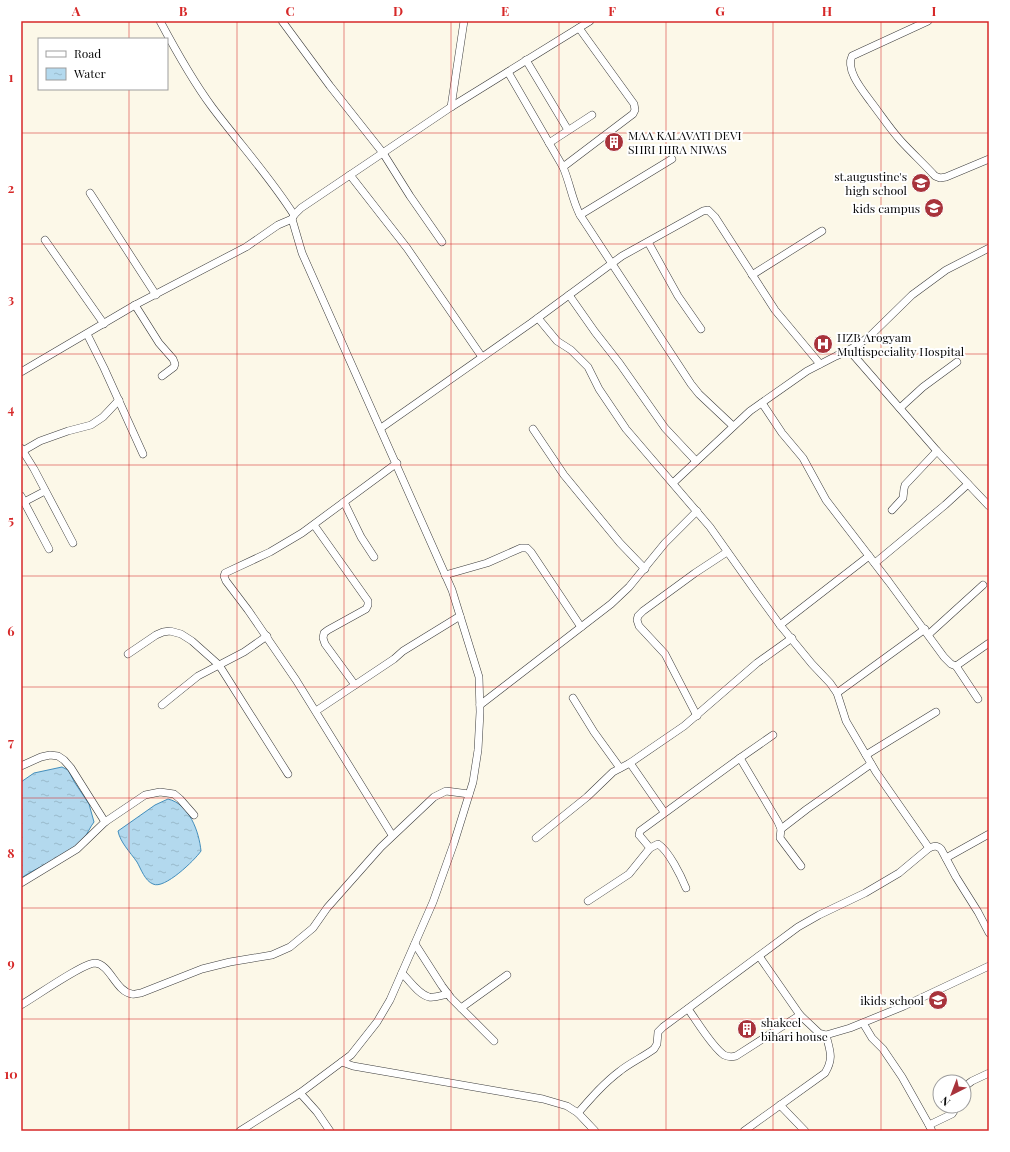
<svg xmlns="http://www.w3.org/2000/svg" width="1010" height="1152" font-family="'Playfair Display',serif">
	<defs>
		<pattern id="water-ripples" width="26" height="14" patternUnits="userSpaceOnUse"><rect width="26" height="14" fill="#b3d9ee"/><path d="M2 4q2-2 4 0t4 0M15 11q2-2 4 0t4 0" fill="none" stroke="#99b9cb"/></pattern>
	</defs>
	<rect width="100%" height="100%" fill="#fcf8e8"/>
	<g fill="url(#water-ripples)" stroke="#438ebc">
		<path d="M 62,767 L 68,770 L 75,783 L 89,804 L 94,822 C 90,827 88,833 84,838 C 69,855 39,866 21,878 L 21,782 L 34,773 Z"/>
		<path d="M 168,799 C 189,804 199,831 201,851 C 195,860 164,890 153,884 C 145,881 141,869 137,862 C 130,852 120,842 118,831 L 155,805 Z"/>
	</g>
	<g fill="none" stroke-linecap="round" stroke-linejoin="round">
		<defs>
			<g id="minor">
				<path d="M 160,21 C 176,51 192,80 212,107 C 239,143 270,177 294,215"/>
				<path d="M 282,21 L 330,86 L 383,153 L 410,196 L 442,242"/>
				<path d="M 928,21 L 852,56 C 845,70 863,91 871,102 C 881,115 890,129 901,141 C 912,153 924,164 935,176 L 940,178 L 946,177 L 989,159"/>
				<path d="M 526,60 L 568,130"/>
				<path d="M 508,72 L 563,167 C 570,183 572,200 580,215 L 691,384 L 699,394 L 733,426"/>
				<path d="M 451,107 L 464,21"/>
				<path d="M 549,143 L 592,115"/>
				<path d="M 563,167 L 633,114 L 635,110 L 634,104 L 579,28"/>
				<path d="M 350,175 L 407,248 L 482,357"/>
				<path d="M 90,193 L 156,295"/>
				<path d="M 580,215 L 672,159"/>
				<path d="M 45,240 L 104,324"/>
				<path d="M 648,242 L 678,296 L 701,329"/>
				<path d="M 752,275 L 822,231"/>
				<path d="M 569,295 L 595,332 L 620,364 L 665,428 L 696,461"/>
				<path d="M 135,305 L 159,343 L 173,359 L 175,364 L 174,367 L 162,376"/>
				<path d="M 538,318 L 557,341 L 571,350 L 588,367 L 599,389 L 626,429 L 710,527 L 756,592 L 780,625 L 812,664 L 830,683 L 837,693 L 846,721 L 876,772 L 929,848 C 934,846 937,845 941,849 L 956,877 L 978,912 L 989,933"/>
				<path d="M 87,334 L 104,368 L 143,454"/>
				<path d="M 849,350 L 937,451 L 989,506"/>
				<path d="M 21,372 L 135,305 L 246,247 L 278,225 L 292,219"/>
				<path d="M 762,403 L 782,433 L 803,458 L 826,500 L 889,582 L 944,657 L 951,664 L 956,666 L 978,699"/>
				<path d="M 900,408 L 923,387 L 957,362"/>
				<path d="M 381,428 L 531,323 L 622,256 L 703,211 L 708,210 L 715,217 L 775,310 L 820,364"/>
				<path d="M 533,429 L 564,475 L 620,543 L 645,569"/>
				<path d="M 21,448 L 34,469 L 73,543"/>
				<path d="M 21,452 L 40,441 L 68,431 L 91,425 L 103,417 L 119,400"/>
				<path d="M 673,483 L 750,411 L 807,371 L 836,356 L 849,350 L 859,344 L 870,336 L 912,295 L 946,270 L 989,248"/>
				<path d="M 21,496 L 49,549"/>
				<path d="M 24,502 L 45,491"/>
				<path d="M 344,502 L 361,537 L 374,557"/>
				<path d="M 892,510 L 903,498 L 904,489 L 905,485 L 937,451"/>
				<path d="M 314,525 L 368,601 L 368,605 L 366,609 L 328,630 L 324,633 L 323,638 L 325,644 L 355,685"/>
				<path d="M 875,563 L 945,505 L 968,484"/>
				<path d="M 445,575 L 487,563 L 521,548 L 527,548 L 531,552 L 581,627"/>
				<path d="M 780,625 L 869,556"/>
				<path d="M 929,634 L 983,585"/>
				<path d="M 128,654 L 156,635 L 163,632 L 170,631 L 181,634 L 192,641 L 219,665 L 288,774"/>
				<path d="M 956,666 L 989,643"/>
				<path d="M 837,693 L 925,629"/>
				<path d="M 573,698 L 594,732 L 620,768"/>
				<path d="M 162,705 L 198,676 L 244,652 L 267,636"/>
				<path d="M 480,705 L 611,604 L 629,587 L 665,543 L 697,511"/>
				<path d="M 316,711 L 394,659 L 403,651 L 460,616"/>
				<path d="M 697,716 L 665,654 L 639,626 L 637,620 L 638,616 L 643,611 L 695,573 L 727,552"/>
				<path d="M 866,755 L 936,712"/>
				<path d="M 740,758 L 778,822 L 781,829 L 780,838 L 801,866"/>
				<path d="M 630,763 L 664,812"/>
				<path d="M 21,766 L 41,757 L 50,755 L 58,756 L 64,760 L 71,768 L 105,822"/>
				<path d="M 781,829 L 807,809 L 871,764"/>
				<path d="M 392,835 L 296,680 L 248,610 L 226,581 L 224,576 L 225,573 L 270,552 L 302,533 L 397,463"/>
				<path d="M 536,838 L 587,797 L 613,772 L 630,763 L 684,726 L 757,663 L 792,638"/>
				<path d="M 946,858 L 989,834"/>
				<path d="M 21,883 L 77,849 L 105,822 L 145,795 L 160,792 L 174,794 L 180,799 L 194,815"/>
				<path d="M 686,888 C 681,876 669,851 658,844 L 650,848 L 640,836 L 639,835 L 640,831 L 740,758 L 773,735"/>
				<path d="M 588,901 L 629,874 L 650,848"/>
				<path d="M 415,944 L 442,986 L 451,998 L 494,1041"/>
				<path d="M 759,956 L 800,1015 L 819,1033 L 826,1035 L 850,1028 L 904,1006 L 989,966"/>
				<path d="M 402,973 C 409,980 418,994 429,997 C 435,998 442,995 448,994"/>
				<path d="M 21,1005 C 35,997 83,963 95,963 C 110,964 116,992 132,994 C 134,995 138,993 141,993 L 202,969 L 230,962 L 272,955 L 290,947 L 313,928 L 327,908 L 381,847 L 434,797 L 446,791 L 469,794"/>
				<path d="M 461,1008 L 507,975"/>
				<path d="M 688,1009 C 697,1021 712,1047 724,1055 C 728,1057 732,1057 736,1056 L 800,1015"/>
				<path d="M 863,1023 L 872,1038 L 883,1049 L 902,1077 L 929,1125"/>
				<path d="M 342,1062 L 353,1066 L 543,1099 L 567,1106 L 578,1113 L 595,1131"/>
				<path d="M 964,1087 L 972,1081 L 989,1073"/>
				<path d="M 300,1093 L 317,1112 L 330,1131"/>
				<path d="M 780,1105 L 805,1131"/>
				<path d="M 578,1113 C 591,1098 604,1083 620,1071 C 630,1063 643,1057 654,1049 L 657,1044 L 658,1032 L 663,1027 L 798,927 L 819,915 L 865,893 L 899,873 L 929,848"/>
				<path d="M 240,1131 L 300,1093 L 351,1055 L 377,1022 L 390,1000 L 433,902 L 454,843 L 473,782 L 478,750 L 480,712 L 479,677 L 452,590 L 302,253 L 292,219 L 294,215 L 301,208 L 451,107 L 590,21"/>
				<path d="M 744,1131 L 825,1073 C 834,1058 830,1051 826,1035"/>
				<path d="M 932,1131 L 929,1125 L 952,1114 L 954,1111 L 954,1106"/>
			</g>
		</defs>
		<use href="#minor" stroke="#3c3c3c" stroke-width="8"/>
		<use href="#minor" stroke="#fff" stroke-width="7"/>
	</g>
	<path fill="none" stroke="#d62828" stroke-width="1" stroke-opacity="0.55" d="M 129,21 L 129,39M 237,21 L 237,1131M 344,21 L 344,1131M 451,21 L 451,1131M 559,21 L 559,1131M 666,21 L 666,1131M 773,21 L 773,1131M 881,21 L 881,1131M 129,89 L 129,1131M 21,133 L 989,133M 21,244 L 989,244M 21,354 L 989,354M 21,465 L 989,465M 21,576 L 989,576M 21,687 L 989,687M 21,798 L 989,798M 21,908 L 989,908M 21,1019 L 989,1019"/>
	<defs>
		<symbol id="building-disc" viewBox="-11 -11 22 22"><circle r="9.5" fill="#a8333b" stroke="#fff"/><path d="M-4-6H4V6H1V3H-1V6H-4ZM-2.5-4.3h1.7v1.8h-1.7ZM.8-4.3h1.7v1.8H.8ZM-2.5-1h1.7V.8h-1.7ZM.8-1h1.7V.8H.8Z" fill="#fff"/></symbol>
		<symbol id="school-disc" viewBox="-11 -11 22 22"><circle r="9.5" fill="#a8333b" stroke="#fff"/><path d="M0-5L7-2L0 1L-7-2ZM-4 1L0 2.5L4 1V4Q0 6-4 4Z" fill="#fff"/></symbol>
		<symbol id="hospital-disc" viewBox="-11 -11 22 22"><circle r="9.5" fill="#a8333b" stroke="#fff"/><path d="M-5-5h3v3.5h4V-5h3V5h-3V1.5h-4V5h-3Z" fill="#fff"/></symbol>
	</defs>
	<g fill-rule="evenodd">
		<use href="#building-disc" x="603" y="131" width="22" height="22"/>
		<use href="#school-disc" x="910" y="172" width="22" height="22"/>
		<use href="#school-disc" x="923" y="197" width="22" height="22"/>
		<use href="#hospital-disc" x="812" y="333" width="22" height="22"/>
		<use href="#school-disc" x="927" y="989" width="22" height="22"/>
		<use href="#building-disc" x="736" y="1018" width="22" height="22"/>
	</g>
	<g text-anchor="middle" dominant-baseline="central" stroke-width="4" stroke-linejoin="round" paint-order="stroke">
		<g font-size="12" fill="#090909" stroke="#fff" text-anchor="start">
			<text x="628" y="135">MAA KALAVATI DEVI<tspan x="628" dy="14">SHRI HIRA NIWAS</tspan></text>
			<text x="907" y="176" text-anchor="end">st.augustine's<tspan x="907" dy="14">high school</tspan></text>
			<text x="920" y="208" text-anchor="end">kids campus</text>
			<text x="837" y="337">HZB Arogyam<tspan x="837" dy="14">Multispeciality Hospital</tspan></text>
			<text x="924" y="1000" text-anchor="end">ikids school</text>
			<text x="761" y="1022">shakeel<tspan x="761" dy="14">bihari house</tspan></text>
		</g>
	</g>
	<rect width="1010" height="1152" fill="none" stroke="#ffffff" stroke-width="44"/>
	<rect x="38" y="38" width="130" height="52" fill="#ffffff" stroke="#9d9d9d"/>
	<rect x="46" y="51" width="20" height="6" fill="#ffffff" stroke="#9d9d9d"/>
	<text x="74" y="58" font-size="12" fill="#090909">Road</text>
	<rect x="46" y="68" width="20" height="12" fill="url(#water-ripples)" stroke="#9d9d9d"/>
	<text x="74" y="78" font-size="12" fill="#090909">Water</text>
	<g transform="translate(952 1094) rotate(222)"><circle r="19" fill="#ffffff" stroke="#9d9d9d"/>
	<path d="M0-3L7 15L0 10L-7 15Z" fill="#a8333b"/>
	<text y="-6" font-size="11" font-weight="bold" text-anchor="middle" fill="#090909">N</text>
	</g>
	<rect x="22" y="22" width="966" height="1108" fill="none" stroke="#d62828" stroke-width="1.5"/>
	<g font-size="13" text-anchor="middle" font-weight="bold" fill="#d62828">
		<text x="76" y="16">A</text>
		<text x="183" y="16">B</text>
		<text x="290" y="16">C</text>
		<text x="398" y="16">D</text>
		<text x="505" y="16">E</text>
		<text x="612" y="16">F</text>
		<text x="720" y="16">G</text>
		<text x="827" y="16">H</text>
		<text x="934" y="16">I</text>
		<text x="11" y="82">1</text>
		<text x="11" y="193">2</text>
		<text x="11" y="304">3</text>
		<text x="11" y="414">4</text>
		<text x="11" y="525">5</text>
		<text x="11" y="636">6</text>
		<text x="11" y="747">7</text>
		<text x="11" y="858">8</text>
		<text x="11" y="968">9</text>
		<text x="11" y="1079">10</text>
	</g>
</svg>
